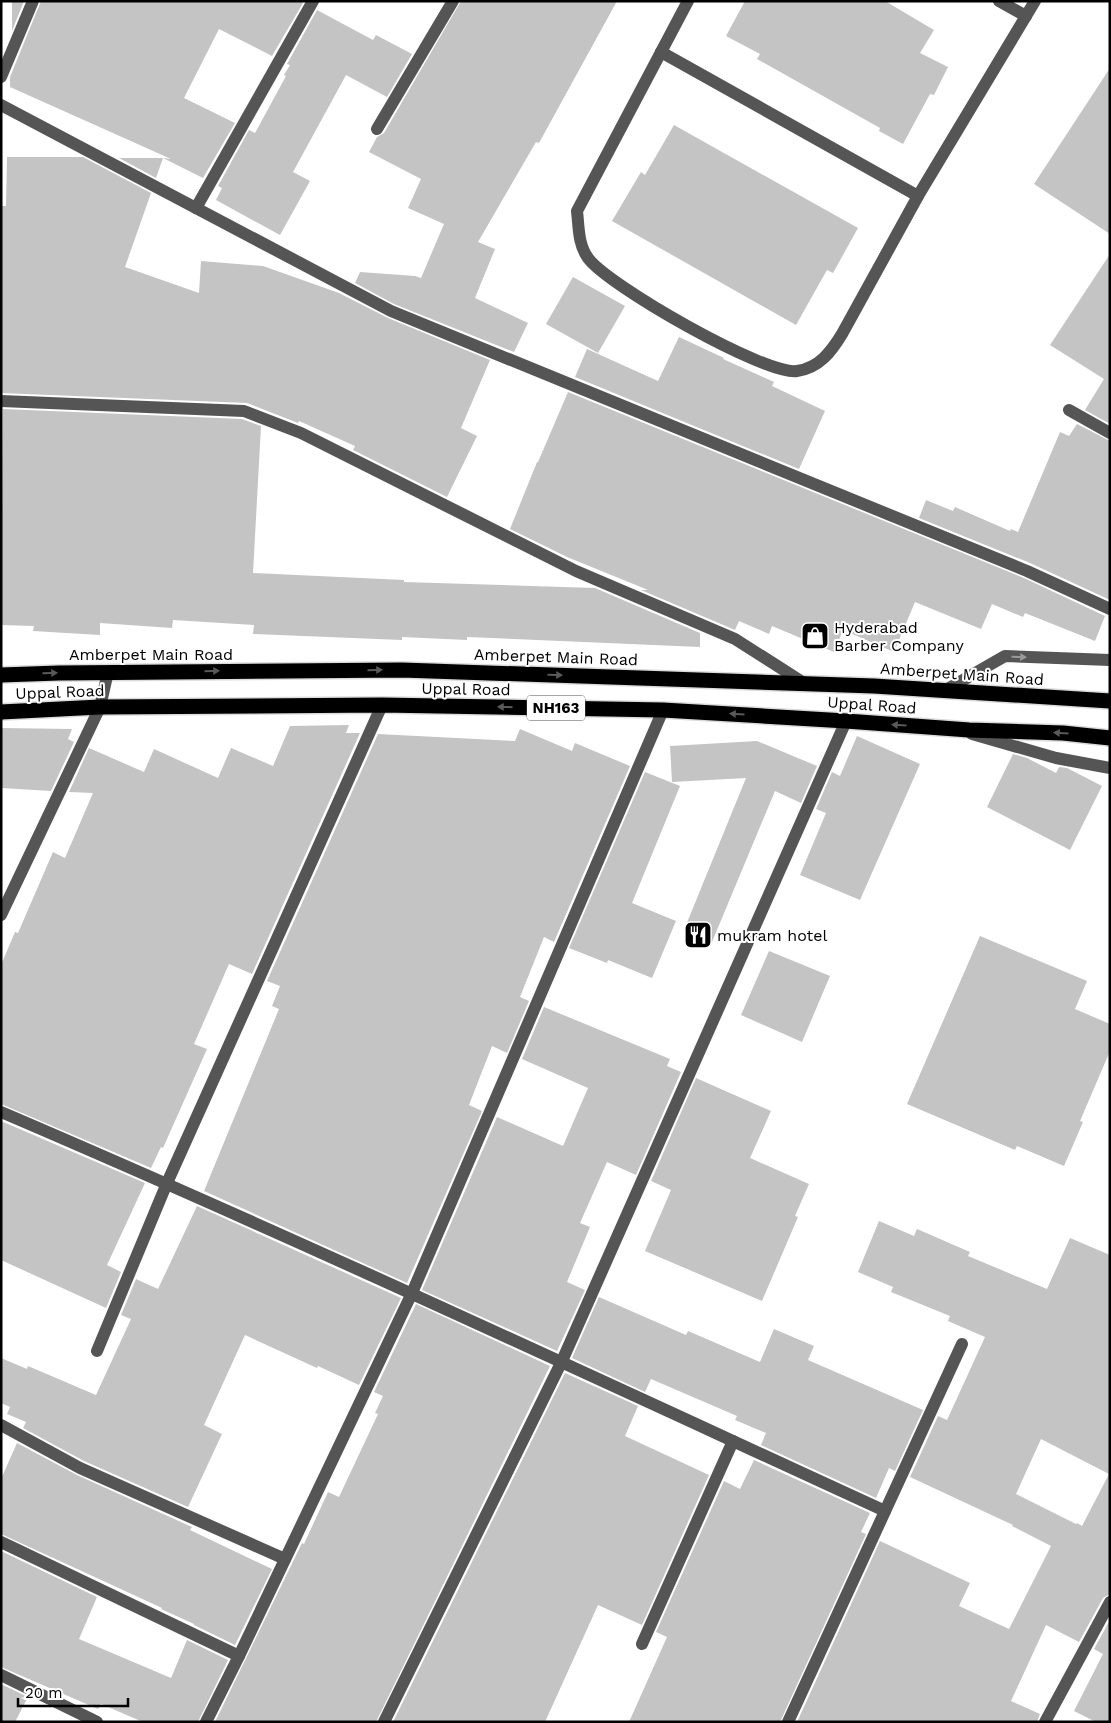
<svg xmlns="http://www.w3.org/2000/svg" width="1111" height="1723" font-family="'Work Sans',sans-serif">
	<rect width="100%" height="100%" fill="#fff"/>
	<g fill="#c4c4c4" fill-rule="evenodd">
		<path d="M 12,1 L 24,1 L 12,31 Z"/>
		<path d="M 41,1 L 300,1 L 303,3 L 272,56 L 219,29 L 184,98 L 235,123 L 203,178 L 163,158 L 171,159 L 10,87 L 10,77 Z"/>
		<path d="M 461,1 L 617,1 L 539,143 L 536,142 L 478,242 L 495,249 L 475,298 L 528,323 L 514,352 L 394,304 L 355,283 L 360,272 L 415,276 L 421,278 L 444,224 L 408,208 L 421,179 L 369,152 L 377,137 L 384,133 Z"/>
		<path d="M 745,1 L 885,1 L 934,30 L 920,53 L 948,67 L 934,95 L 930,94 L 903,144 L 879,131 L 880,128 L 757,59 L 760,54 L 726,36 Z"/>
		<path d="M 317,10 L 373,40 L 376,35 L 412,54 L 387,97 L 346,75 L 293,172 L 310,181 L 280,235 L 216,200 L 222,188 L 218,186 L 249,130 L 255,133 L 286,76 L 284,75 L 290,65 L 287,64 Z"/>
		<path d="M 1110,68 L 1110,234 L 1034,184 Z"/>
		<path d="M 674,125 L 858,228 L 833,273 L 827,270 L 796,325 L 612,221 L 641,172 L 645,175 Z"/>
		<path d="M 7,157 L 83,157 L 151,193 L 125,267 L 199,293 L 201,261 L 263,266 L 339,293 L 388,318 L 490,360 L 461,428 L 477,436 L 447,497 L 353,450 L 355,446 L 299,421 L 298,423 L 247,403 L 1,393 L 1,206 L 6,206 Z"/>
		<path d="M 119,158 L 163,158 L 156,178 Z"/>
		<path d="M 1110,254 L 1110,424 L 1085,410 L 1104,379 L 1050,345 Z"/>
		<path d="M 573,277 L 625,306 L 598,353 L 546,324 Z"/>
		<path d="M 679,337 L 724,358 L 723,359 L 774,382 L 772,386 L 825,411 L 799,469 L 575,377 L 587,349 L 658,381 Z"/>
		<path d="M 568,392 L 1024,578 L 1105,616 L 1095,641 L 1025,613 L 1023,617 L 992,604 L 981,629 L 915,602 L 894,652 L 843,630 L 834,652 L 772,626 L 769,634 L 739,621 L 735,630 L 641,590 L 648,590 L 567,557 L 510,529 L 537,462 L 538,462 Z"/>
		<path d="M 3,409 L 242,419 L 261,426 L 253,573 L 404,580 L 404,582 L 595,588 L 700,633 L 700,647 L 467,637 L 467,640 L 402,637 L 402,640 L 253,634 L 254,625 L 173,620 L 172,628 L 100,623 L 100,635 L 33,631 L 34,626 L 1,625 Z"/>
		<path d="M 1077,424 L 1110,441 L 1110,600 L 1030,563 L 919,518 L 926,500 L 953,511 L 955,507 L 1010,531 L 1011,529 L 1018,532 L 1060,432 L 1069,436 Z"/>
		<path d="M 349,725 L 346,733 L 360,733 L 252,974 L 229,964 L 194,1044 L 207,1049 L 163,1148 L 161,1147 L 151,1168 L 1,1104 L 1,965 L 15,932 L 18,933 L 53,852 L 65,858 L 93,793 L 69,792 L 89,748 L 144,772 L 154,749 L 218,778 L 231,748 L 273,766 L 290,726 Z"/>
		<path d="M 1,728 L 72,729 L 68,739 L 74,742 L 51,791 L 1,788 Z"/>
		<path d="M 520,729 L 572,751 L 575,743 L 630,766 L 554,942 L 544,937 L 520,997 L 529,1001 L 507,1053 L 492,1046 L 469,1105 L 482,1111 L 407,1283 L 204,1191 L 279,1009 L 272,1006 L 280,986 L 267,981 L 378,734 L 515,741 Z"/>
		<path d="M 857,736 L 920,764 L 860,900 L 800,875 L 826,813 L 816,809 L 832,772 L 840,776 Z"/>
		<path d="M 757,741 L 817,766 L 801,803 L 775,791 L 712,942 L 684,930 L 746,778 L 672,782 L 670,746 Z"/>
		<path d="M 1013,754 L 1027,758 L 1056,773 L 1059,767 L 1067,768 L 1102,786 L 1070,850 L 987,807 Z"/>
		<path d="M 645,772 L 680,786 L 632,903 L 676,921 L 652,978 L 608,960 L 607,963 L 569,948 Z"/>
		<path d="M 980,936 L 1087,981 L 1075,1009 L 1110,1024 L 1110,1051 L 1080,1121 L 1083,1122 L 1064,1166 L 1017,1146 L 1015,1150 L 907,1104 Z"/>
		<path d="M 769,951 L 830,976 L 802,1042 L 741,1015 Z"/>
		<path d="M 544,1007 L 670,1059 L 667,1066 L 681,1072 L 636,1175 L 607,1162 L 580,1223 L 590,1227 L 567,1282 L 585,1290 L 557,1351 L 422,1290 L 497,1117 L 563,1146 L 588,1088 L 522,1059 Z"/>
		<path d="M 696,1078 L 771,1111 L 750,1158 L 809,1184 L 795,1216 L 798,1217 L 762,1301 L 645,1251 L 671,1190 L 651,1181 Z"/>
		<path d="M 1,1121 L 145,1183 L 107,1265 L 121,1272 L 106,1308 L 1,1260 Z"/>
		<path d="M 197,1206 L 401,1298 L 359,1385 L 318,1366 L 317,1368 L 245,1335 L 204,1425 L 222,1434 L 188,1507 L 84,1461 L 23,1428 L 26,1422 L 7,1414 L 10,1407 L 1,1403 L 1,1358 L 27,1369 L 28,1366 L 96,1395 L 131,1319 L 121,1315 L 136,1279 L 158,1289 Z"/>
		<path d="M 879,1221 L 914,1236 L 917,1229 L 970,1252 L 968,1256 L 1047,1289 L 1070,1238 L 1110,1255 L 1110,1594 L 1103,1598 L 1079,1642 L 1046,1625 L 1011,1701 L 1040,1714 L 1037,1722 L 797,1722 L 880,1541 L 970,1583 L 959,1606 L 1009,1629 L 1051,1546 L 1012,1526 L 1013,1525 L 910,1477 L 938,1416 L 947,1420 L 985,1337 L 948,1321 L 950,1316 L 891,1292 L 893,1287 L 858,1272 ZM 1041,1439 L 1109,1474 L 1082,1526 L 1077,1523 L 1076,1524 L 1016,1494 Z"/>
		<path d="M 599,1297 L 686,1335 L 688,1331 L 760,1362 L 774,1329 L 814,1346 L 808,1360 L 923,1410 L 895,1471 L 889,1468 L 876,1498 L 761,1445 L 766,1433 L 735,1420 L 737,1416 L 651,1379 L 645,1392 L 572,1358 Z"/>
		<path d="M 416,1304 L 550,1366 L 376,1722 L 215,1722 L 302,1543 L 304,1544 L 328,1492 L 339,1497 L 378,1414 L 375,1413 L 383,1396 L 374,1392 Z"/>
		<path d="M 565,1373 L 638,1406 L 625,1436 L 709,1475 L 642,1625 L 598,1605 L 545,1722 L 393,1722 Z"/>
		<path d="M 17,1443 L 77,1475 L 192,1527 L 190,1530 L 272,1569 L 235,1645 L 194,1625 L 194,1624 L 161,1609 L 162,1608 L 1,1534 L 1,1479 Z"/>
		<path d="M 754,1460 L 870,1513 L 861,1532 L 866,1534 L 780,1722 L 629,1722 L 667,1637 L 656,1632 L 724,1481 L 740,1489 Z"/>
		<path d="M 1,1551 L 97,1597 L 79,1639 L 171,1678 L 187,1640 L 228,1660 L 198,1722 L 143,1722 L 101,1704 L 98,1709 L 1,1667 Z"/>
		<path d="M 1110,1620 L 1110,1722 L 1096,1722 L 1074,1711 L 1103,1654 L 1094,1649 Z"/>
		<path d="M 1,1684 L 28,1697 L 15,1722 L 1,1722 Z"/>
	</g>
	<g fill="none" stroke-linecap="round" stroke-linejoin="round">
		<defs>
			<g id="highway">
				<path d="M 1,675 L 59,673 L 402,670 L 874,686 L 1110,701"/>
				<path d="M 1,712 L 100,707 L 382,705 L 663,710 L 846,721 L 969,730 L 1063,733 L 1110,738"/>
			</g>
		</defs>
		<use href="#highway" stroke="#dbdbdb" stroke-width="18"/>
		<g stroke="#555" stroke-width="12">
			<path d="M 688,1 L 577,211 C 579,228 578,244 588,258 C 607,285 766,376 797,371 C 819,368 831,352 842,334 L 918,196 L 1035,1"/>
			<path d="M 999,1 L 1026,16"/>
			<path d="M 661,52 L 918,196"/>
			<path d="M 1,77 L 33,1"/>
			<path d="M 1,105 L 391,311 L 1027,571 L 1110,609"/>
			<path d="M 377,129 L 453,1"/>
			<path d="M 196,208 L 313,1"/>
			<path d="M 1,401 L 244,411 L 301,433 L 576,571 L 735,639 L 804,683"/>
			<path d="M 1069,410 L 1110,433"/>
			<path d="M 944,691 L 1005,656 L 1110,660"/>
			<path d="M 972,734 L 1056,758 L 1110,768"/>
			<path d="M 1,915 L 100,707 L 108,672"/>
			<path d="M 1,1112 C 298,1239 591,1376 885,1511"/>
			<path d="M 97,1351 L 167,1183 L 382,705"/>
			<path d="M 1,1425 L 80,1468 L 285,1559"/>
			<path d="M 1,1542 L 239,1656"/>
			<path d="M 642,1644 L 733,1441"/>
			<path d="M 1,1675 L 97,1722"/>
			<path d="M 206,1722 L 239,1656 L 412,1293 L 663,710"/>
			<path d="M 384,1722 L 562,1361 L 846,721"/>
			<path d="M 788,1722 L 962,1344"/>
			<path d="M 1045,1722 L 1110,1602"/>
		</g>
		<use href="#highway" stroke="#000" stroke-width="15"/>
	</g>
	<defs><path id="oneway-solid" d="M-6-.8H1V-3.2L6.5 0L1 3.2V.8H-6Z" transform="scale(1.25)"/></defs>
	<use fill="#999" href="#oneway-solid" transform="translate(1019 657) rotate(2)"/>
	<g fill="#595959">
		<use href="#oneway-solid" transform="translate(375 670) rotate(-1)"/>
		<use href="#oneway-solid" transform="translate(212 671) rotate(-1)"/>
		<use href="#oneway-solid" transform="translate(50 673) rotate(-2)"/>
		<use href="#oneway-solid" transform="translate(555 675) rotate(2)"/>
		<use href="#oneway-solid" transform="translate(505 707) rotate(-179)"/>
		<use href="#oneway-solid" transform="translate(737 714) rotate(-177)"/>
		<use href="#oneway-solid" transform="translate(899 725) rotate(-176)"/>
		<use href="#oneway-solid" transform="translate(1061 733) rotate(-176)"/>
	</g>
	<defs>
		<symbol id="shop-square" viewBox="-11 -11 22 22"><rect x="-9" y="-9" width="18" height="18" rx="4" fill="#000" stroke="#fff"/><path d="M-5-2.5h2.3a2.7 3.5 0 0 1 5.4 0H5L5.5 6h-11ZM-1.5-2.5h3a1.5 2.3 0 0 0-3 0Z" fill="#fff"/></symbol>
		<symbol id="restaurant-square" viewBox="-11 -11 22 22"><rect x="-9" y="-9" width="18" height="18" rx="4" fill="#000" stroke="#fff"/><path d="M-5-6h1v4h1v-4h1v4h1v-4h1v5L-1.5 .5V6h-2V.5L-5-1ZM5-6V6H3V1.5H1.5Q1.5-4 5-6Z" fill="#fff"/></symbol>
	</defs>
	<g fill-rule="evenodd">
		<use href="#shop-square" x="799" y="620" width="32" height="32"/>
		<use href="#restaurant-square" x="682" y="919" width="32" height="32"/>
	</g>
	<g text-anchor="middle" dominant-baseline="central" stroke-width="4" stroke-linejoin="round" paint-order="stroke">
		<rect fill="#fff" stroke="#4c4c4c" stroke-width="1" x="527" y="695.5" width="58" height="25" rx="4"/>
		<g font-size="15" font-weight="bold" fill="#000">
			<text x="556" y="708">NH163</text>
		</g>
		<g font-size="16" fill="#000" stroke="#fff" text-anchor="start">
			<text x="834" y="627">Hyderabad<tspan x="834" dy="18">Barber Company</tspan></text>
			<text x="717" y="935">mukram hotel</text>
		</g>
		<g font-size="16" fill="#000" stroke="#fff">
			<text x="151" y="654">Amberpet Main Road</text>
			<text transform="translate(556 657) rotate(2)">Amberpet Main Road</text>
			<text transform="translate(962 674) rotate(4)">Amberpet Main Road</text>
			<text transform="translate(466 689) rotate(1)">Uppal Road</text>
			<text transform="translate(60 692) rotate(-2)">Uppal Road</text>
			<text transform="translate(872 705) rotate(4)">Uppal Road</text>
		</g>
	</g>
	<rect width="1111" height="1723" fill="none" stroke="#000000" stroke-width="5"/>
	<path d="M18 1698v8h110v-8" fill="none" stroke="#000000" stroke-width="2.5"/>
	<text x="25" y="1698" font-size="15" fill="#000000" stroke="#ffffff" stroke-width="4" paint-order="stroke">20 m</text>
</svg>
